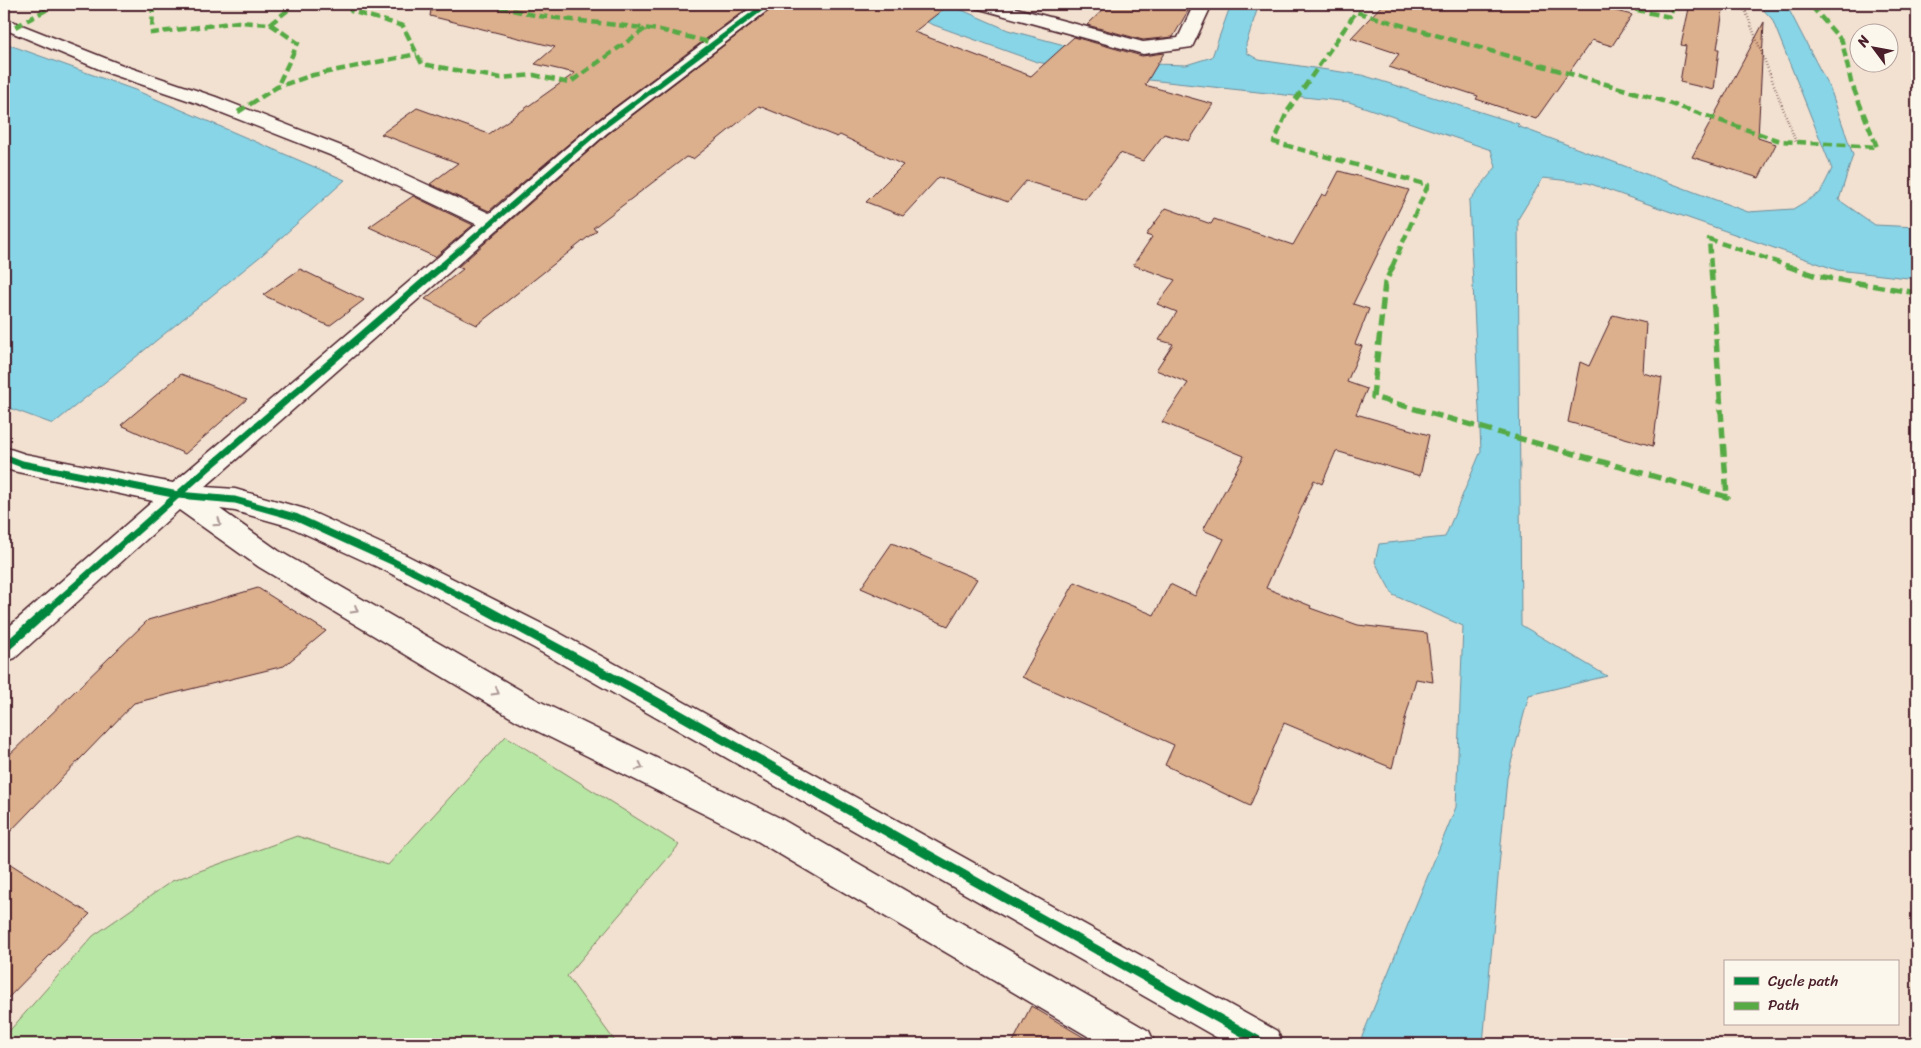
<svg xmlns="http://www.w3.org/2000/svg" width="1921" height="1048" font-family="Sriracha,sans-serif">
	<rect width="100%" height="100%" fill="#f2e1d0"/>
	<filter id="ink" filterUnits="userSpaceOnUse"><feTurbulence type="fractalNoise" baseFrequency=".02" numOctaves="2"/><feDisplacementMap in="SourceGraphic" scale="10" xChannelSelector="R" yChannelSelector="G"/><feConvolveMatrix kernelMatrix="1 2 1 2 8 2 1 2 1" color-interpolation-filters="sRGB"/></filter>
	<g filter="url(#ink)">
		<path fill="#b8e6a4" stroke="#818268" d="M 506,736 L 679,845 L 567,976 L 617,1044 L 4,1044 L 4,1037 L 93,936 L 172,881 L 297,836 L 388,865 Z"/>
		<g fill="#87d5e6" stroke="#6f8c9b">
			<path d="M 893,4 L 948,4 L 1008,30 L 1102,55 L 1155,64 L 1186,65 L 1212,57 L 1231,4 L 1259,4 L 1246,44 L 1247,53 L 1259,60 L 1362,75 L 1519,124 L 1517,126 L 1748,212 L 1793,209 L 1820,193 L 1832,169 L 1772,19 L 1758,4 L 1786,4 L 1831,91 L 1853,155 L 1839,200 L 1875,225 L 1917,227 L 1917,279 L 1837,270 L 1588,183 L 1543,178 L 1518,219 L 1521,625 L 1607,676 L 1529,695 L 1507,778 L 1483,1044 L 1359,1044 L 1456,807 L 1463,626 L 1393,595 L 1375,562 L 1379,544 L 1445,537 L 1481,451 L 1469,201 L 1496,167 L 1491,150 L 1349,102 L 1113,76 L 1037,62 L 931,24 Z"/>
			<path d="M 4,43 L 135,90 L 345,180 L 262,255 L 53,424 L 4,406 Z"/>
		</g>
		<g fill="#dcaf8d" stroke="#4a1f2b">
			<path d="M 432,4 L 753,4 L 592,124 L 489,211 L 430,184 L 458,163 L 381,134 L 417,108 L 489,134 L 575,73 L 535,64 L 555,47 L 430,16 Z"/>
			<path d="M 778,4 L 950,4 L 914,32 L 1031,76 L 1074,37 L 1142,56 L 1164,53 L 1145,85 L 1213,104 L 1189,141 L 1164,134 L 1143,161 L 1120,153 L 1085,199 L 1026,181 L 1008,202 L 939,177 L 903,216 L 866,202 L 903,165 L 840,135 L 837,137 L 759,106 L 693,159 L 686,157 L 593,228 L 597,230 L 477,325 L 425,299 L 463,269 L 458,267 L 608,134 Z"/>
			<path d="M 1109,4 L 1192,4 L 1173,37 L 1143,40 L 1087,25 Z"/>
			<path d="M 1383,4 L 1588,4 L 1632,15 L 1612,46 L 1592,40 L 1536,119 L 1476,99 L 1478,96 L 1389,67 L 1399,54 L 1351,38 Z"/>
			<path d="M 1690,4 L 1724,4 L 1717,49 L 1719,49 L 1714,90 L 1680,82 L 1686,46 L 1681,45 Z"/>
			<path d="M 1764,22 L 1758,138 L 1776,144 L 1759,178 L 1692,157 Z"/>
			<path d="M 1339,171 L 1409,190 L 1353,304 L 1369,309 L 1355,344 L 1362,346 L 1347,382 L 1367,389 L 1356,414 L 1429,435 L 1420,476 L 1336,451 L 1322,484 L 1314,480 L 1266,588 L 1311,606 L 1310,608 L 1358,625 L 1427,633 L 1433,682 L 1416,679 L 1392,768 L 1284,723 L 1250,806 L 1165,765 L 1174,745 L 1022,677 L 1075,582 L 1154,615 L 1170,584 L 1195,596 L 1224,539 L 1203,530 L 1244,456 L 1162,422 L 1188,383 L 1156,370 L 1173,344 L 1159,340 L 1177,312 L 1157,304 L 1175,280 L 1133,265 L 1152,237 L 1146,235 L 1166,208 L 1211,224 L 1214,219 L 1293,245 L 1322,194 L 1326,196 Z"/>
			<path d="M 413,196 L 473,225 L 435,257 L 369,227 Z"/>
			<path d="M 300,269 L 364,300 L 329,326 L 263,295 Z"/>
			<path d="M 1613,315 L 1646,323 L 1643,373 L 1662,378 L 1653,446 L 1568,422 L 1580,362 L 1589,366 Z"/>
			<path d="M 181,374 L 247,399 L 185,454 L 121,425 Z"/>
			<path d="M 892,543 L 977,579 L 948,626 L 861,588 Z"/>
			<path d="M 258,588 L 326,631 L 284,666 L 134,703 L 4,838 L 4,760 L 148,620 Z"/>
			<path d="M 4,860 L 90,914 L 4,1002 Z"/>
			<path d="M 1031,1006 L 1095,1044 L 1012,1044 Z"/>
		</g>
		<g fill="none" stroke-linecap="round" stroke-linejoin="round">
			<defs>
				<g id="street">
					<path d="M 973,4 L 1001,4 L 1143,42 L 1178,38 L 1194,4 L 1212,4 L 1192,47 L 1143,54 L 976,8 Z"/>
					<path d="M 4,18 L 125,66 L 216,97 L 354,151 L 500,218 L 503,223 L 500,228 L 492,230 L 484,228 L 340,159 L 202,105 L 111,74 L 4,29 Z"/>
				</g>
				<path id="secondary" d="M 756,4 L 776,4 L 607,133 L 205,487 L 235,489 L 305,509 L 404,554 L 554,630 L 1277,1031 L 1283,1044 L 1228,1044 L 534,648 L 384,570 L 288,526 L 235,511 L 220,509 L 279,551 L 539,701 L 778,817 L 1149,1031 L 1155,1044 L 1101,1044 L 754,839 L 517,721 L 259,567 L 179,510 L 15,658 L 4,662 L 4,631 L 153,501 L 13,471 L 4,468 L 4,447 L 25,454 L 173,483 L 593,125 Z"/>
			</defs>
			<use href="#street" stroke="#4a1f2b" stroke-width="3"/>
			<use href="#secondary" stroke="#4a1f2b" stroke-width="3"/>
			<path stroke="#4a1f2b" stroke-width="2.5" stroke-dasharray="0.5 2.5" stroke-linecap="butt" d="M 1737,4 L 1746,12 L 1796,142"/>
			<use href="#street" fill="#fbf7ec" fill-rule="evenodd"/>
			<use href="#secondary" fill="#fbf7ec" fill-rule="evenodd"/>
			<g stroke="#57aa44" stroke-width="4.5" stroke-dasharray="9 4.5" stroke-linecap="butt">
				<path d="M 153,4 L 152,33 L 238,22 L 270,24 L 298,43 L 277,87"/>
				<path d="M 349,4 L 351,11 L 403,26 L 422,64 L 501,78 L 534,75 L 569,83 L 645,29"/>
				<path d="M 486,4 L 538,16 L 660,30 L 713,43"/>
				<path d="M 1609,4 L 1670,17 L 1674,4"/>
				<path d="M 270,24 L 296,4"/>
				<path d="M 15,27 L 57,4"/>
				<path d="M 238,112 L 277,87 L 313,75 L 417,54"/>
				<path d="M 1392,267 L 1428,185 L 1274,142 L 1287,112 L 1356,12 L 1654,98 L 1780,141 L 1877,147 L 1851,82 L 1842,41 L 1813,8 L 1813,4"/>
				<path d="M 1711,267 L 1709,239 L 1791,267"/>
			</g>
			<g stroke="#57aa44" stroke-width="5.5" stroke-dasharray="12 5.5" stroke-linecap="butt">
				<path d="M 1393,266 L 1385,283 L 1373,397 L 1727,497 L 1711,266"/>
				<path d="M 1787,266 L 1817,276 L 1917,293"/>
			</g>
			<defs>
				<path id="cycleway-far2" d="M 440,267 L 600,129 L 767,4"/>
				<g id="cycleway-far1">
					<path d="M 4,457 L 22,464 L 178,495 L 235,500 L 295,517 L 394,562 L 486,609"/>
					<path d="M 49,609 L 208,468 L 442,266"/>
				</g>
				<g id="cycleway">
					<path d="M 483,608 L 650,698 L 1264,1044"/>
					<path d="M 4,649 L 50,608"/>
				</g>
			</defs>
			<use href="#cycleway-far2" stroke="#fbf7ec" stroke-width="8"/>
			<use href="#cycleway-far1" stroke="#fbf7ec" stroke-width="10"/>
			<use href="#cycleway" stroke="#fbf7ec" stroke-width="12"/>
			<use href="#cycleway-far2" stroke="#00873e" stroke-width="5.5"/>
			<use href="#cycleway-far1" stroke="#00873e" stroke-width="7"/>
			<use href="#cycleway" stroke="#00873e" stroke-width="9"/>
		</g>
		<defs><path id="oneway-chevron" d="M-2-3.5L2.5 0L-2 3.5" fill="none" stroke-width="1.6" stroke-linecap="round" stroke-linejoin="round" transform="scale(1.25)"/></defs>
		<g stroke="#ab9695">
			<use href="#oneway-chevron" transform="translate(218 523) rotate(35)"/>
			<use href="#oneway-chevron" transform="translate(355 610) rotate(31)"/>
			<use href="#oneway-chevron" transform="translate(496 692) rotate(30)"/>
			<use href="#oneway-chevron" transform="translate(640 767) rotate(26)"/>
		</g>
	</g>
	<rect width="1921" height="1048" fill="none" stroke="#fbf7ec" stroke-width="20"/>
	<rect x="10" y="10" width="1901" height="1028" fill="none" stroke="#4a1f2b" stroke-width="2" filter="url(#ink)"/>
	<rect x="1724" y="960" width="175" height="65" fill="#fbf7ec" stroke="#b4a19f"/>
	<rect x="1734" y="977" width="25" height="8" fill="#00873e" stroke="#b4a19f"/>
	<text x="1768" y="986" font-size="15" fill="#4a1f2b">Cycle path</text>
	<rect x="1734" y="1002" width="25" height="8" fill="#57aa44" stroke="#b4a19f"/>
	<text x="1768" y="1010" font-size="15" fill="#4a1f2b">Path</text>
	<g transform="translate(1874 48) rotate(302)"><circle r="24" fill="#fbf7ec" stroke="#b4a19f"/>
	<path d="M0-4L9 19L0 12L-9 19Z" fill="#4a1f2b"/>
	<text y="-8" font-size="14" font-weight="bold" text-anchor="middle" fill="#4a1f2b">N</text>
	</g>
</svg>
